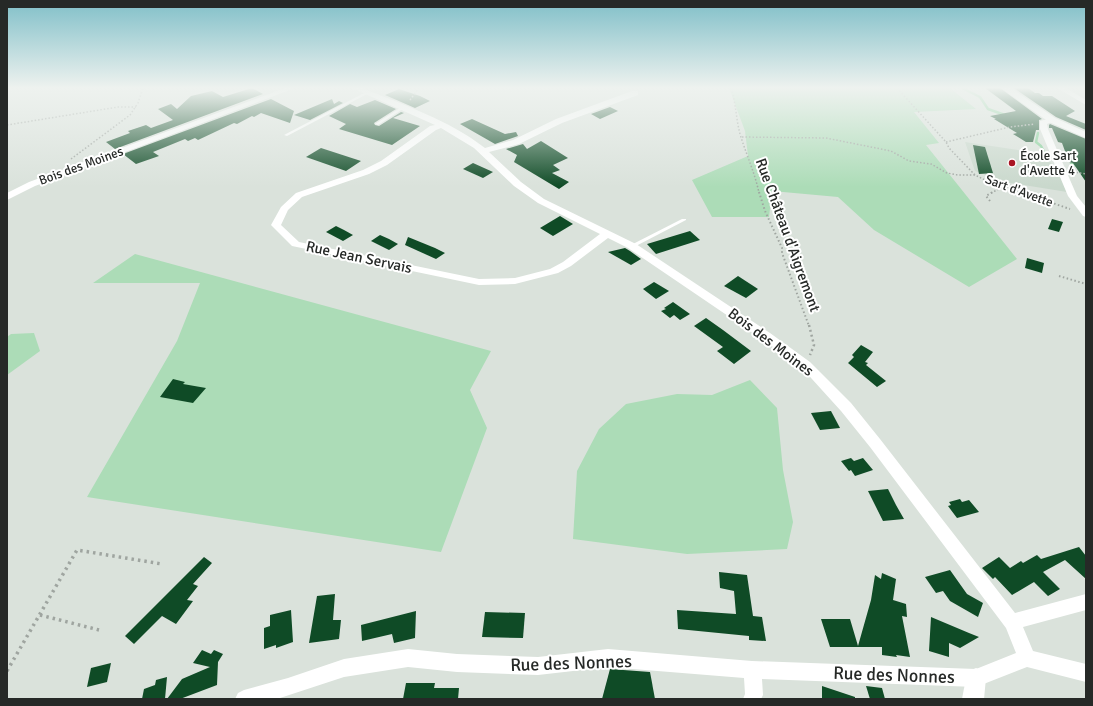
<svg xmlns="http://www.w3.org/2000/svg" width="1093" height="706" font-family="Signika,sans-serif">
	<rect width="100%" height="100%" fill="#dae2db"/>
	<path fill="#c9d8cc" d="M 965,142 L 1045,154 L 1062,180 L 1067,192 L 1005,182 L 975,171 Z"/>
	<g fill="#acdcb7">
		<path d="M 729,88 L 950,88 L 976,109 L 914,112 L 939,143 L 926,145 L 1017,259 L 969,287 L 874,230 L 838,197 L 772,191 L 769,217 L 712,217 L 692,180 L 748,156 L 745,131 Z"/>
		<path d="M 135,254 L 491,351 L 470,390 L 487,428 L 441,552 L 87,497 L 177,341 L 200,283 L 93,283 Z"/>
		<path d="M 34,333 L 40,351 L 7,375 L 7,337 L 11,334 Z"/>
		<path d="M 750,380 L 777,408 L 783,470 L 793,522 L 787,549 L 687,554 L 573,539 L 577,471 L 599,429 L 626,404 L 677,394 L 712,395 Z"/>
	</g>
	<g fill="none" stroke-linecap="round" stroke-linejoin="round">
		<g stroke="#84d098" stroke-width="2.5">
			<path d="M 962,88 L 980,97 L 988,109 L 1005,115"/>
			<path d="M 1038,133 L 1036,142 L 1041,146 L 1047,157"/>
			<path d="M 1071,164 L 1086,168"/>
		</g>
	</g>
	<g fill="#0f4b26">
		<path d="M 252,88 L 263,94 L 115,149 L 106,142 L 130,133 L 128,131 L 146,125 L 151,128 L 173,120 L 158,109 L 171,104 L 177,109 L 191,96 L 212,91 L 223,97 Z"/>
		<path d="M 985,88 L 1000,88 L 1042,119 L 1039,120 L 1039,130 L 1036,130 L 1033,142 L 1026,142 L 1013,134 L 1017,133 L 994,119 L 996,119 L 990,116 L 1016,111 Z"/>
		<path d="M 1014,88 L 1028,88 L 1035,93 L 1039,93 L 1043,96 L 1052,96 L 1075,111 L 1066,116 L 1086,124 L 1086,130 L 1056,117 Z"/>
		<path d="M 399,89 L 420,96 L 430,101 L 415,108 L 385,95 Z"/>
		<path d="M 271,99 L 294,111 L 290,123 L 261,113 L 254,117 L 252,116 L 237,124 L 234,123 L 198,140 L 195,138 L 188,141 L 185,139 L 153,152 L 159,156 L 136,164 L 123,154 Z"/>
		<path d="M 332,99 L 334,104 L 339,101 L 343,103 L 310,120 L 294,115 Z"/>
		<path d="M 375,100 L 396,109 L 374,123 L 375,125 L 379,126 L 401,112 L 404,113 L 393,118 L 420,126 L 392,145 L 339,129 L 346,124 L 329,116 L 350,104 L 357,107 Z"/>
		<path d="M 610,107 L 618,111 L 600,119 L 591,114 Z"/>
		<path d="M 472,119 L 505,134 L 516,132 L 518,136 L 495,144 L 460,124 Z"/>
		<path d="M 1050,124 L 1086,139 L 1086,182 L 1073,163 L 1069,162 L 1062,143 L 1058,142 L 1052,128 L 1049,128 L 1049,125 Z"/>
		<path d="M 541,141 L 568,158 L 553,165 L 560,170 L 552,173 L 569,182 L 559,189 L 514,162 L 517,155 L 506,149 L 523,144 L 527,149 Z"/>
		<path d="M 973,145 L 985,147 L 993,173 L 979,174 Z"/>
		<path d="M 321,148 L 361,161 L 346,171 L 306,157 Z"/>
		<path d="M 473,163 L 493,172 L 483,178 L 463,169 Z"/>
		<path d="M 560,216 L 573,224 L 553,236 L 540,228 Z"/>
		<path d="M 1052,219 L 1063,222 L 1059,232 L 1048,229 Z"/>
		<path d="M 336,226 L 344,230 L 353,235 L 343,241 L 326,232 Z"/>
		<path d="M 690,231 L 700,240 L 656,254 L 647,244 Z"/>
		<path d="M 380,235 L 389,239 L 398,244 L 389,250 L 371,241 Z"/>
		<path d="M 408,237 L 435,248 L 445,253 L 436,259 L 405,245 Z"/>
		<path d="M 625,248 L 630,251 L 641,259 L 631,265 L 608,252 Z"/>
		<path d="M 1027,258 L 1044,263 L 1042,273 L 1025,268 Z"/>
		<path d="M 738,276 L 758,289 L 746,298 L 724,286 Z"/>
		<path d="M 654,282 L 669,291 L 656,299 L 643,289 Z"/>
		<path d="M 673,302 L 690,314 L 680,320 L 674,315 L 670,318 L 661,311 L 666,309 L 664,308 Z"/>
		<path d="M 706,318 L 723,330 L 751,351 L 734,364 L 717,351 L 723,347 L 694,326 Z"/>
		<path d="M 861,345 L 873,352 L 865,362 L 868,363 L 866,365 L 886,381 L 877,387 L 848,363 L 854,357 L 852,355 Z"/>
		<path d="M 173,379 L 185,382 L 183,384 L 206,388 L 193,403 L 160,397 Z"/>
		<path d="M 831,411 L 840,428 L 820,430 L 811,413 Z"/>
		<path d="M 851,458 L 854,461 L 863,458 L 873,470 L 855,476 L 851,470 L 849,471 L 841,461 Z"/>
		<path d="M 888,489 L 896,505 L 904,519 L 883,521 L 868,491 Z"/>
		<path d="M 960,499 L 962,502 L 969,500 L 979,512 L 957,518 L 948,506 L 951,505 L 949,502 Z"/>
		<path d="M 1079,547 L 1086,556 L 1086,579 L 1065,560 L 1043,572 L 1060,589 L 1048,596 L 1034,582 L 1012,595 L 995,577 L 993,579 L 982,568 L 999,557 L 1010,568 L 1021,561 L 1023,563 L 1037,555 L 1041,559 Z"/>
		<path d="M 204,557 L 212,563 L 193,584 L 198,586 L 187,600 L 193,601 L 176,624 L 162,616 L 134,644 L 125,636 Z"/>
		<path d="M 950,570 L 967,594 L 983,603 L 978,617 L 950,601 L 943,591 L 936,593 L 925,577 Z"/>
		<path d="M 719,572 L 747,575 L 753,616 L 762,617 L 766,641 L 749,640 L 749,636 L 678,629 L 677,610 L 736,614 L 734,591 L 720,588 Z"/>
		<path d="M 882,573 L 896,579 L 893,600 L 906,604 L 907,617 L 902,616 L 910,657 L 896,655 L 897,657 L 882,655 L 882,647 L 830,647 L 821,619 L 850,619 L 858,646 L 871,600 L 875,575 L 881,579 Z"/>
		<path d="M 335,594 L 333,620 L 341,620 L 339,639 L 309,643 L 317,596 Z"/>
		<path d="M 291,610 L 293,642 L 276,648 L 276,645 L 264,649 L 264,628 L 270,626 L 270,615 Z"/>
		<path d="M 416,611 L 415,638 L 394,643 L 392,634 L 362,641 L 361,625 Z"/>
		<path d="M 485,612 L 525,613 L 523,638 L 482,637 Z"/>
		<path d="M 931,617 L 969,633 L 979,637 L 960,648 L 949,643 L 949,657 L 929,651 Z"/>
		<path d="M 202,650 L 211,654 L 214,650 L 223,654 L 218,662 L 217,685 L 180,699 L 167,699 L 182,679 L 210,667 L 193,663 Z"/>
		<path d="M 111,663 L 107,682 L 87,687 L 91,668 Z"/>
		<path d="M 610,669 L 650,672 L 655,699 L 602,699 Z"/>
		<path d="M 167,677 L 165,699 L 142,699 L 144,689 L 155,685 L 156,680 Z"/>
		<path d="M 406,683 L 435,683 L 434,688 L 459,688 L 458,699 L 403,699 Z"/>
		<path d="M 822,686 L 855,697 L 855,699 L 822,699 Z"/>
		<path d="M 866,686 L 882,688 L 885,699 L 870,699 Z"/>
	</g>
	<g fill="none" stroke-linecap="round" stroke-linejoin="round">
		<g stroke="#9fa5a0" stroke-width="1.5" stroke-dasharray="1.5 2" stroke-linecap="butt">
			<path d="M 731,88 C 736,103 736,119 740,134 C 746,154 755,173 759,193"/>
			<path d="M 897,88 L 946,142 L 949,148 L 975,175 L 987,181 L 1023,193"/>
			<path d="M 410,100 L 419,88"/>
			<path d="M 7,125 L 118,107 L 136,107"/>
			<path d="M 742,137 L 826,138 L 891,151 L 909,161 L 931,164 L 947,173 L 958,175 L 975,175"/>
			<path d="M 946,142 L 1010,127 L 1035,124"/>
			<path d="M 71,159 L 130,115 L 138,103 L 143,88"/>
			<path d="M 1073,172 L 1086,174"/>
			<path d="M 991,193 L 1003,187"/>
		</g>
		<g stroke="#9fa5a0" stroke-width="2" stroke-dasharray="1.5 2.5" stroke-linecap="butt">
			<path d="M 759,192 L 765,211 L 782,248 L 782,253 L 809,326"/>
			<path d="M 1020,192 L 1070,209"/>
			<path d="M 990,201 L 986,196 L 993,192"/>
			<path d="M 1059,276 L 1086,284"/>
		</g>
		<path stroke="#9fa5a0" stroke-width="2.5" stroke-dasharray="2 3" stroke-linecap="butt" d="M 809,325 L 814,345 L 810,355"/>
		<g stroke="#9fa5a0" stroke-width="3.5" stroke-dasharray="2.5 4" stroke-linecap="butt">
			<path d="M 40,615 L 99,630"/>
			<path d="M 7,671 L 77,550 L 162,564"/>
		</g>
		<g fill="#fff" fill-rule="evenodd">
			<path d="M 366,92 L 369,93 L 287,136 L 284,135 Z"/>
			<path d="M 403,106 L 406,107 L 378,125 L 375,124 Z"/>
			<path d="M 682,219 L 686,219 L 686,220 L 634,247 L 630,247 L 629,246 Z"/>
		</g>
		<g fill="#fff" fill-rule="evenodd">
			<path d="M 285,88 L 295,88 L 35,186 L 7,200 L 7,193 L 29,182 Z"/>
			<path d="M 352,88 L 362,88 C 404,105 449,120 485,148 L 513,140 L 556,119 L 632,91 L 638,91 L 638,95 L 562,123 L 519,144 L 489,152 L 521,182 L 544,199 L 636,244 L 770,333 L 810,362 L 851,403 L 880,439 L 1015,613 L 1086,594 L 1086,610 L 1023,627 L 1033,651 L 1086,664 L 1086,682 L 1027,667 L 976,687 L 762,679 L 763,695 L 761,699 L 743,699 L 745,694 L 744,678 L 608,667 L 538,675 L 457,672 L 408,667 L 344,677 L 277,699 L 235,699 L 238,693 L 244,690 L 288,678 L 344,659 L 408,649 L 457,654 L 538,657 L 608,649 L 752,661 L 976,669 L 1016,653 L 1006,628 L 870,447 L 841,411 L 802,368 L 762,339 L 628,248 L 608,238 L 571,266 L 558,273 L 515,284 L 479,285 L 292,246 L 271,225 L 281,207 L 296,193 L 363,170 L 381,161 L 430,126 L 435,125 ZM 441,128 L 474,148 L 514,186 L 538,203 L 600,234 L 563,262 L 550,269 L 515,278 L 479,279 L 299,242 L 281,225 L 288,210 L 302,197 L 369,174 L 387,165 L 436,130 Z"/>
			<path d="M 1057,88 L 1066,88 L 1086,100 L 1086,105 Z"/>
			<path d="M 1052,118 L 1056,120 L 1047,124 L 1048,129 L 1077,196 L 1086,207 L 1086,217 L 1083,216 L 1068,196 L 1040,129 L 1040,121 Z"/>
		</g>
		<g fill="#fff" fill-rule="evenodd">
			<path d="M 1001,88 L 1011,88 L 1055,118 L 1086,132 L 1086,138 L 1049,122 Z"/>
			<path d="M 976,668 L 983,671 L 986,678 L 984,699 L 962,699 L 966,678 L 969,671 Z"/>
		</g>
	</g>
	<linearGradient id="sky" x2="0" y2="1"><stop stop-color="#80bfc8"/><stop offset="0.47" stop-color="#eef2ef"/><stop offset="1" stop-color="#eef2ef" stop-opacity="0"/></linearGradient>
	<rect width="1093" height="187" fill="url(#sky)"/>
	<circle fill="#a91422" stroke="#fff" stroke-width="1.5" cx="1012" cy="163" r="4"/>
	<g text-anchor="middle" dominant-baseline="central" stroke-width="4" stroke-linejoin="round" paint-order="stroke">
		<g font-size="13" fill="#262927" stroke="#fff" text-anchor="start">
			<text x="1020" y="156">École Sart<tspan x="1020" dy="15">d'Avette 4</tspan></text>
		</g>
		<g font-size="13" fill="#262927" stroke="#fff">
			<text transform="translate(81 166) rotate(-20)">Bois des Moines</text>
			<text transform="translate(1019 191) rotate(20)">Sart d'Avette</text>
		</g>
		<g font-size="15" fill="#262927" stroke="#fff">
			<text transform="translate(788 235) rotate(70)">Rue Château d'Aigremont</text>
			<text transform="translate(359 257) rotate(12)">Rue Jean Servais</text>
			<text transform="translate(771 342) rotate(37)">Bois des Moines</text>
		</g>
		<g font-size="18" fill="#262927" stroke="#fff">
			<text transform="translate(571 663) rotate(-2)">Rue des Nonnes</text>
			<text transform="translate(894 675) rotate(2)">Rue des Nonnes</text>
		</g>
	</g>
	<rect width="1093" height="706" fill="none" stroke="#262927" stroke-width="16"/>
</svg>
